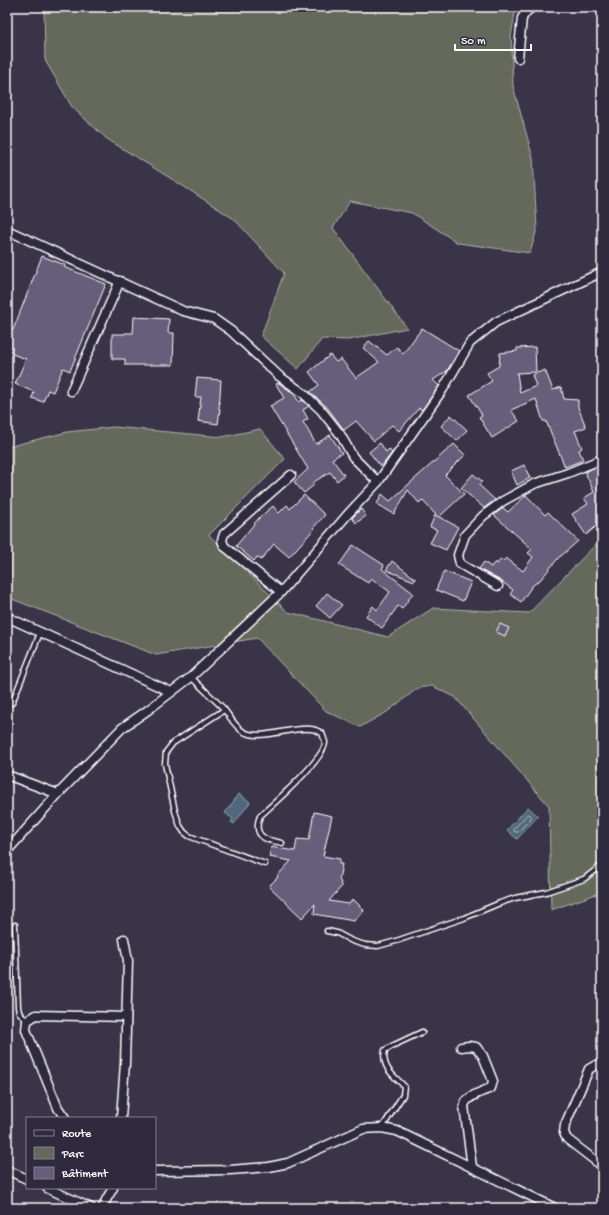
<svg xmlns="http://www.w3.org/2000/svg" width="609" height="1215" font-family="'Gochi Hand',sans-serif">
	<rect width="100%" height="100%" fill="#3a3449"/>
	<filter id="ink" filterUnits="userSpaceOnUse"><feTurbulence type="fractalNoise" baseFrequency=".025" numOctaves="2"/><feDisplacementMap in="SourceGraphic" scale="8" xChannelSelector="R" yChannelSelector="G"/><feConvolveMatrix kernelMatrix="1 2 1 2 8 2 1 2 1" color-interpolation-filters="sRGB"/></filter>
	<g filter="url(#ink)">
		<g fill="#65695b" stroke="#b2b4ad">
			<path d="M 44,7 L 516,7 L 511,36 L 513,86 L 533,158 L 537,229 L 530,253 L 458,243 L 412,213 L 350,201 L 333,228 L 407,328 L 348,340 L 322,339 L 298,369 L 261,336 L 284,273 L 234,219 L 183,186 L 107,139 L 72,107 L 45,60 Z"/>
			<path d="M 114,427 L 222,437 L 260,429 L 285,459 L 209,535 L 288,612 L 388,637 L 433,608 L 529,613 L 602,538 L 602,892 L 551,910 L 549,806 L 455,697 L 432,686 L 418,688 L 387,712 L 360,727 L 326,711 L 257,638 L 156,655 L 7,597 L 7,447 L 67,432 Z"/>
		</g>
		<g fill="#50677b" stroke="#96a4b0">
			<path d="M 239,794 L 250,802 L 234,824 L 231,822 L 233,819 L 225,813 Z"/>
			<path d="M 528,807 L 538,816 L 517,839 L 507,830 Z"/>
		</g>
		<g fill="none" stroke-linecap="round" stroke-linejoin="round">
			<path stroke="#b9c2ca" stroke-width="1" d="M 528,814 L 531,815 L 531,818 L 518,832 L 515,832 L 514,831 L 514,829 Z"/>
		</g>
		<g fill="#665e7b" stroke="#fff">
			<path d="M 42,256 L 65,265 L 64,267 L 106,284 L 70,371 L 63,368 L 53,392 L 48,390 L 43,402 L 32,398 L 34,392 L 15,384 L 26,359 L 7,352 L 7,328 L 13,330 Z"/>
			<path d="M 134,317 L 169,319 L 168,333 L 174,333 L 173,365 L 125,365 L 125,359 L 112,359 L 112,334 L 125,334 L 125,333 L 133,333 Z"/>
			<path d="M 422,328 L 459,351 L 447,371 L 433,380 L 439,386 L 422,410 L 419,408 L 399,431 L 392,425 L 374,441 L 356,421 L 344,430 L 327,407 L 310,392 L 319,385 L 309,372 L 330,355 L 336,362 L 341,359 L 356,378 L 379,362 L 363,348 L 369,341 L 387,355 L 397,347 L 403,354 Z"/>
			<path d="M 535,347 L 536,372 L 517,373 L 520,393 L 536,386 L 532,375 L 545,370 L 553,390 L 561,387 L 564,399 L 578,400 L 578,407 L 586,427 L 575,431 L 582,448 L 579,450 L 583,460 L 565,467 L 546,421 L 543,421 L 536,399 L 511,410 L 519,421 L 492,438 L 479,417 L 482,415 L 469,395 L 492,381 L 487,373 L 499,366 L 500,353 L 517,351 L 517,348 Z"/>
			<path d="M 197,378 L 221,380 L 219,409 L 220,409 L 218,424 L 198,421 L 201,397 L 195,397 Z"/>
			<path d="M 279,383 L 293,393 L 299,402 L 302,400 L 309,406 L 303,410 L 308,419 L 303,422 L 316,444 L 330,435 L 342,453 L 332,459 L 344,475 L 337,481 L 330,472 L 312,483 L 314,485 L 304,493 L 294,482 L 308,469 L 270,406 L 284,398 L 276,384 Z"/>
			<path d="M 451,415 L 467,430 L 457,441 L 441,426 Z"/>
			<path d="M 380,443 L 386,452 L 389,449 L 392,453 L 381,467 L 369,452 Z"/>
			<path d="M 454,444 L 465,455 L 445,475 L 464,494 L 439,517 L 458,527 L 446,550 L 430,543 L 437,530 L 430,527 L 435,515 L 438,517 L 422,500 L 419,503 L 408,490 L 394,514 L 377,504 L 382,494 L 390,501 Z"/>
			<path d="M 524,465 L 530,478 L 517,485 L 511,471 Z"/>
			<path d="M 598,466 L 602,475 L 602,521 L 586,535 L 572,514 L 588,504 L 584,498 L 594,492 L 585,472 Z"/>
			<path d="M 473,474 L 482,481 L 479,485 L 495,500 L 484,508 L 461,488 Z"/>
			<path d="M 304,495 L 325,515 L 313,528 L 314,529 L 289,557 L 274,544 L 261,560 L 257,557 L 254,561 L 236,546 L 259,518 L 273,506 L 279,513 L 287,505 L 290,509 Z"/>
			<path d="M 526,495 L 545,515 L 548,512 L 578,541 L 561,556 L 560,556 L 541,579 L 532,586 L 521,602 L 510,594 L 513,590 L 501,581 L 479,569 L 484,562 L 491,567 L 495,562 L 497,564 L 501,559 L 503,561 L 506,558 L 523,571 L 533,557 L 528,553 L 532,549 L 494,515 L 503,508 L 508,512 Z"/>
			<path d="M 361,509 L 366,516 L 356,523 L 352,518 Z"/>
			<path d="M 353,545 L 384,565 L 382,569 L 413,593 L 402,609 L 398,606 L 382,628 L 366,616 L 373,606 L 377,610 L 390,592 L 371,578 L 368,583 L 339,565 Z"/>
			<path d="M 392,561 L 416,579 L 414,581 L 386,570 Z"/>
			<path d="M 444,571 L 471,582 L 463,601 L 436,590 Z"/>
			<path d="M 327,593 L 342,605 L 330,618 L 316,606 Z"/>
			<path d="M 500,624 L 509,628 L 505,636 L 496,632 Z"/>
			<path d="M 314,812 L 332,816 L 323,856 L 340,859 L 339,864 L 342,864 L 339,880 L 341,882 L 340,884 L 342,886 L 329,901 L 349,904 L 353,899 L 364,910 L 354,921 L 314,914 L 315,904 L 302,918 L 269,886 L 278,877 L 277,876 L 291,861 L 269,857 L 271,847 L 295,851 L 297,839 L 309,840 Z"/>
		</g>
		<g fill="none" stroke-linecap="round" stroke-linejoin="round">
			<defs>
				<g id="service">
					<path d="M 191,677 C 202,688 213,698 224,709 C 230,717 235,727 244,732 C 261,741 292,726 311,729 C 314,729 318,731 322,733 C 323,736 324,739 325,742 C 326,758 273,804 260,816 C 257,823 256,832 263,837 C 267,841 276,841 282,843"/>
					<path d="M 12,703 L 40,633"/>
					<path d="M 224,710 L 173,743 L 166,752 L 165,764 L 175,811 L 180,826 L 184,832 L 189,836 L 265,864"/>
					<path d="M 15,925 L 18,1007 L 19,1012 L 27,1021"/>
					<path d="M 327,931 L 337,933 L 352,941 L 365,945 L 378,946 L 396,941 L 464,918 L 500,903 L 515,898 L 546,892 L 584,879 L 602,865"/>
					<path d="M 382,1128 L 403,1095 L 404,1086 C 393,1075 381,1067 385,1050 L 392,1046 L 422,1032"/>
				</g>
				<g id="minor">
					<path d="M 518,58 L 522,18 L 527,11 L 533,7"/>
					<path d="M 7,230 L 183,311 L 214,319 L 231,331 L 279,376 L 303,393 L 321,410 L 340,434 L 353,457 L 378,482"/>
					<path d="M 71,391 L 120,281"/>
					<path d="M 498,586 L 460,564 L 458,555 L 465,535 L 483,516 L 503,501 L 534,484 L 568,473 L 602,459"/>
					<path d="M 281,592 L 224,546 L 222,540 L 224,534 L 291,475"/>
					<path d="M 7,617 L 171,692"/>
					<path d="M 7,775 L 58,794"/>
					<path d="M 7,851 L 58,794 L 122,728 L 148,710 L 191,677 L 281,592 L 348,514 L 378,482 L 443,389 L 470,343 L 496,322 L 602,272"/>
					<path d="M 461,1047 L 469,1046 L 476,1047 L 483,1056 L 493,1081 L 491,1088 C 482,1092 466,1096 464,1106 L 472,1167"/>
					<path d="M 602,1064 L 596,1065 L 589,1069 L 565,1125 L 564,1133 L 567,1139 L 602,1166"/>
					<path d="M 65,1118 L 58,1108 L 26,1030 L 27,1021 L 36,1015 L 126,1017"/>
					<path d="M 121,1118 L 125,1063 L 128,961 L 124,939"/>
					<path d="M 7,1170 L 27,1179"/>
					<path d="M 155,1171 L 230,1170 L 269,1167 L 288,1163 L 363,1129 L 382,1128 L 397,1131 L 555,1208"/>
					<path d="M 47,1188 L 91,1208"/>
					<path d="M 103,1208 L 106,1200 L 113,1188"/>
				</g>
			</defs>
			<use href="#service" stroke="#fff" stroke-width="7"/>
			<use href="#minor" stroke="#fff" stroke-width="11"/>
			<use href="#service" stroke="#2f2a3d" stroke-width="4"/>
			<use href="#minor" stroke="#2f2a3d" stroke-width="8"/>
		</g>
	</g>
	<rect width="609" height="1215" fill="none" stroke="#2f2a3d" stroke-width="24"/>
	<rect x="12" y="12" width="585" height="1191" fill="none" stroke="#fff" stroke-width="1.5" filter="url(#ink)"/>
	<rect x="26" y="1117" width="130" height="72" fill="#2f2a3d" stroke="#827f8b"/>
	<rect x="34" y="1130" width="20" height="6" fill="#2f2a3d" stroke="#827f8b"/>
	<text x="62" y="1137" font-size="12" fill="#ffffff">Route</text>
	<rect x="34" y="1147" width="20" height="12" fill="#65695b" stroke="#827f8b"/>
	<text x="62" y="1157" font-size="12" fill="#ffffff">Parc</text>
	<rect x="34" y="1167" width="20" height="12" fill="#665e7b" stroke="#827f8b"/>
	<text x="62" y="1177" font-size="12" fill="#ffffff">Bâtiment</text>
	<path d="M455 44v6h76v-6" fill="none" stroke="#ffffff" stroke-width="2"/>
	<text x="461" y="44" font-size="12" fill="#ffffff" stroke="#2f2a3d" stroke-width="3" paint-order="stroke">50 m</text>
</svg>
